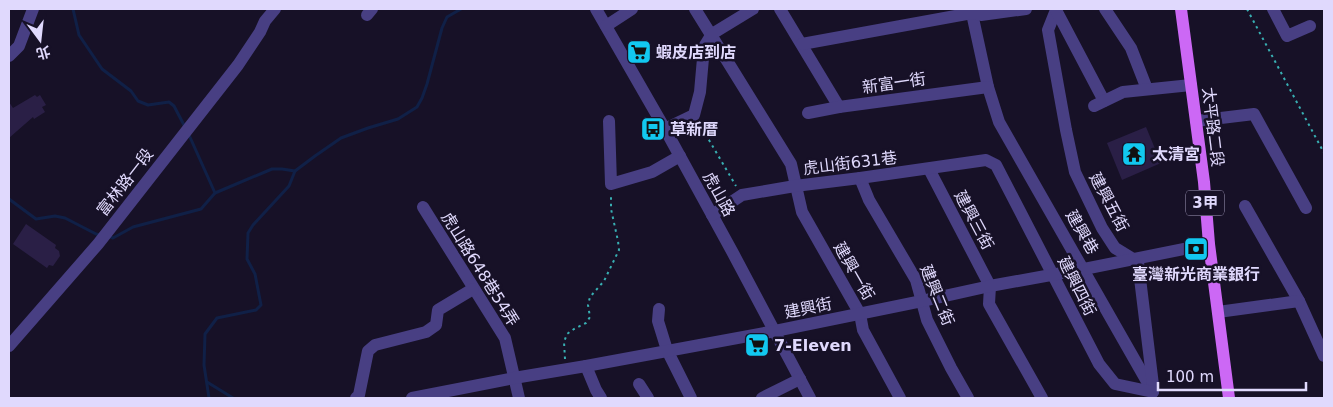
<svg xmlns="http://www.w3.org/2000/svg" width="1333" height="407" font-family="'DejaVu Sans','Noto Sans TC',sans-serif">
	<rect width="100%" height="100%" fill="#171127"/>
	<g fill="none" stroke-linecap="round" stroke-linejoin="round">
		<g stroke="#102047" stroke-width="3">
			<path d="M 73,9 L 79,35 L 102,69 L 131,91 L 138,101 L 148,105 L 169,102 L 174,106 L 185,127"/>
			<path d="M 189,135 L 215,193"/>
			<path d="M 9,199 L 36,219 L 55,216 L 65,218 L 96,234 L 100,235"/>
			<path d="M 108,236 L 113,238 L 133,227 L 201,209 L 215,193 L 272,169 L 282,169 L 295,171"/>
			<path d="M 207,382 L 233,398"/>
			<path d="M 209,398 L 204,365 L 205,334 L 217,318 L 256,310 L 261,305 L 255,274 L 247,259 L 248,233 L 253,225 L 289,186 L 295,171 L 315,156 L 341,138 L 368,128 L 398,119 L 417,107 L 422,98 L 427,84 L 442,28 L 447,17 L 461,9"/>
		</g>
	</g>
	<g fill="#2a1f46">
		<path d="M 35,95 L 37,97 L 40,95 L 46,105 L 42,107 L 45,112 L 34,119 L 33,117 L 9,138 L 9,102 L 13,108 Z"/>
		<path d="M 1146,127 L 1161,163 L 1122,180 L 1107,143 Z"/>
		<path d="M 26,224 L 56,245 L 55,248 L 59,251 L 60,256 L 53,266 L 49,265 L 47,268 L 13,244 Z"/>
	</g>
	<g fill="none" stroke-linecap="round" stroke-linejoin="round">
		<g stroke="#38afb2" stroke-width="2" stroke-dasharray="2.5 4" stroke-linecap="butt">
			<path d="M 1247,9 L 1324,153"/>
			<path d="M 699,123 L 736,186"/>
			<path d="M 565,359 L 564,342 L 567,334 L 574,329 L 586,323 L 590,317 L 588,305 L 590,297 L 604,281 L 619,250 L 618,241 L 611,209 L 611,194"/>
		</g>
		<g stroke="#483f83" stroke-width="12">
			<path d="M 596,9 L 665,129 L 734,255 L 810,398"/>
			<path d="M 695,9 L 791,164 L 802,212 L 860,314 L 863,330 L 900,398"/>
			<path d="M 780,9 L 839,107"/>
			<path d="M 971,9 L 988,87 L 999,122 L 1153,392"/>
			<path d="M 1105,9 L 1131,48 L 1147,89"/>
			<path d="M 1273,9 L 1287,36 L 1310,26"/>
			<path d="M 1056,10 L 1048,30 L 1066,130 L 1075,172 L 1102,228 L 1115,248 L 1138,262 L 1153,385"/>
			<path d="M 1056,10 L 1104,101"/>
			<path d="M 367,15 L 372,9"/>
			<path d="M 606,26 L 632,9"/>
			<path d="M 802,44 L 972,13 L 981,15 L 1026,9"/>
			<path d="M 9,56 L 19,46 L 33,9"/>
			<path d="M 1094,106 L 1123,92 L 1191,85"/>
			<path d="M 808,113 L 839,107 L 988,87"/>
			<path d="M 609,121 L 611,184 L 652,172 L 680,156"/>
			<path d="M 1196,121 L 1254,114 L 1306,208"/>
			<path d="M 665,129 L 694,115 L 700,92 L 704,47 L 712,34 L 753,9"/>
			<path d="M 929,169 L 990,286 L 989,304 L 1042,398"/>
			<path d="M 860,178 L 869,200 L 916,280 L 927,320 L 951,368 L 968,398"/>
			<path d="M 1245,206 L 1299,301 L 1324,356"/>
			<path d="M 423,207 L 505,338 L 519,398"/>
			<path d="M 712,215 L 742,195 L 795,186 L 860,178 L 986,160 L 996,165 L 1099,364 L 1115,384 L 1153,392"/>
			<path d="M 659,309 L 658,321 L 667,350 L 691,398"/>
			<path d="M 1218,312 L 1299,301"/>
			<path d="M 9,346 L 98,244 L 238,65 L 260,32 L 265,21 L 275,9"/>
			<path d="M 586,366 L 596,390 L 601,398"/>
			<path d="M 639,384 L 648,398"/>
			<path d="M 356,398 L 359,395 L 368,351 L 375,345 L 426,332 L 436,325 L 438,310 L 473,289"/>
			<path d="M 412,398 L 514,378 L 586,366 L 775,331 L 922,301 L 990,286 L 1084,269 L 1209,244"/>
			<path d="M 762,398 L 800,379"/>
		</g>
		<path stroke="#cc68f5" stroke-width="12" d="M 1181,9 L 1204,182 L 1209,244 L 1229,398"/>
	</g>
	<defs>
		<symbol id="supermarket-square" viewBox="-11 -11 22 22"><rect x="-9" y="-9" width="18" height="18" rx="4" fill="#12c8f0" stroke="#171127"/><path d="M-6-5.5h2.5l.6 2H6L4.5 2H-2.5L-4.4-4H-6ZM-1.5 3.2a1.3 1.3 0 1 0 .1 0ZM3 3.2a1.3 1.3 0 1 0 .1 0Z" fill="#111"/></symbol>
		<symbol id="bus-square" viewBox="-11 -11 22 22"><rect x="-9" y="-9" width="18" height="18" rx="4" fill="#12c8f0" stroke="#171127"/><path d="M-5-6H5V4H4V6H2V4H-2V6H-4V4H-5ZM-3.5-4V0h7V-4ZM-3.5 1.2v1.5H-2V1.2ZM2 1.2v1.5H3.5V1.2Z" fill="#111"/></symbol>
		<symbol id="temple-square" viewBox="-11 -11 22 22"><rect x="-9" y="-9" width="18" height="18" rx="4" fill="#12c8f0" stroke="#171127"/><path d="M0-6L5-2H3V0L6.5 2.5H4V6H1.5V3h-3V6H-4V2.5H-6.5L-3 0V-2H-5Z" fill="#111"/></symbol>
		<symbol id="bank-square" viewBox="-11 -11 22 22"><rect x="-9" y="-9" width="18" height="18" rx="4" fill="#12c8f0" stroke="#171127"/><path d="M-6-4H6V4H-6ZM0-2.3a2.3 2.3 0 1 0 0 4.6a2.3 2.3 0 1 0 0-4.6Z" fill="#111"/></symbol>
	</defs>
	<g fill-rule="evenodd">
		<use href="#supermarket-square" x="625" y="38" width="28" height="28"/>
		<use href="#bus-square" x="639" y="115" width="28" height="28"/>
		<use href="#temple-square" x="1120" y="140" width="28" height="28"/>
		<use href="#bank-square" x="1182" y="235" width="28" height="28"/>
		<use href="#supermarket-square" x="743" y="331" width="28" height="28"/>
	</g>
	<g text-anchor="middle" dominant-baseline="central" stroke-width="5" stroke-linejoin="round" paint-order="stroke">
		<rect fill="#171127" stroke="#a49dbd" stroke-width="1" x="1186" y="190.5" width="38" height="25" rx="4"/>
		<g font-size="15" font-weight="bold" fill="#e0d9fd">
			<text x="1205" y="203">3甲</text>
		</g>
		<g font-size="16" font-weight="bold" fill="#e0d9fd" stroke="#171127" text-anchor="start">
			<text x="656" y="52">蝦皮店到店</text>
			<text x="670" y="129">草新厝</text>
			<text x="1152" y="154">太清宮</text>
			<text x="1196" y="274" text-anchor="middle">臺灣新光商業銀行</text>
			<text x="774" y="345">7-Eleven</text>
		</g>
		<g font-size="16" fill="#e0d9fd" stroke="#171127">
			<text transform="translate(894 83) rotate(-8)">新富一街</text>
			<text transform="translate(1213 127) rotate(83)">太平路二段</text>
			<text transform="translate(850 163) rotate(-7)">虎山街631巷</text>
			<text transform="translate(125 182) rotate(-52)">富林路一段</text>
			<text transform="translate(719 194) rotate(61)">虎山路</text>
			<text transform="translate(1109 202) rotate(62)">建興五街</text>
			<text transform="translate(974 220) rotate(62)">建興三街</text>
			<text transform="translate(1082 232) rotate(60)">建興巷</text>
			<text transform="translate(480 269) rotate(58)">虎山路648巷54弄</text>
			<text transform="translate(854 271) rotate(60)">建興一街</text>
			<text transform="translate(1077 286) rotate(63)">建興四街</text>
			<text transform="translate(937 295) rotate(68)">建興二街</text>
			<text transform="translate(808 308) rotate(-11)">建興街</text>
		</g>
	</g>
	<rect width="1333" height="407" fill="none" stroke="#e0d9fd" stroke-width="20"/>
	<g transform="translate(40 40) rotate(165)" stroke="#171127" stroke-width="4" paint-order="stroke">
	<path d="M0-4L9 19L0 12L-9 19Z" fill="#e0d9fd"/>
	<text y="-8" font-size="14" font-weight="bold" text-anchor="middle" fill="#e0d9fd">北</text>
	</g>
	<path d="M1158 382v8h148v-8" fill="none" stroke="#e0d9fd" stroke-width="2.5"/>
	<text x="1166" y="382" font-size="15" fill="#e0d9fd" stroke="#171127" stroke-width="4" paint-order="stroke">100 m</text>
</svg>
